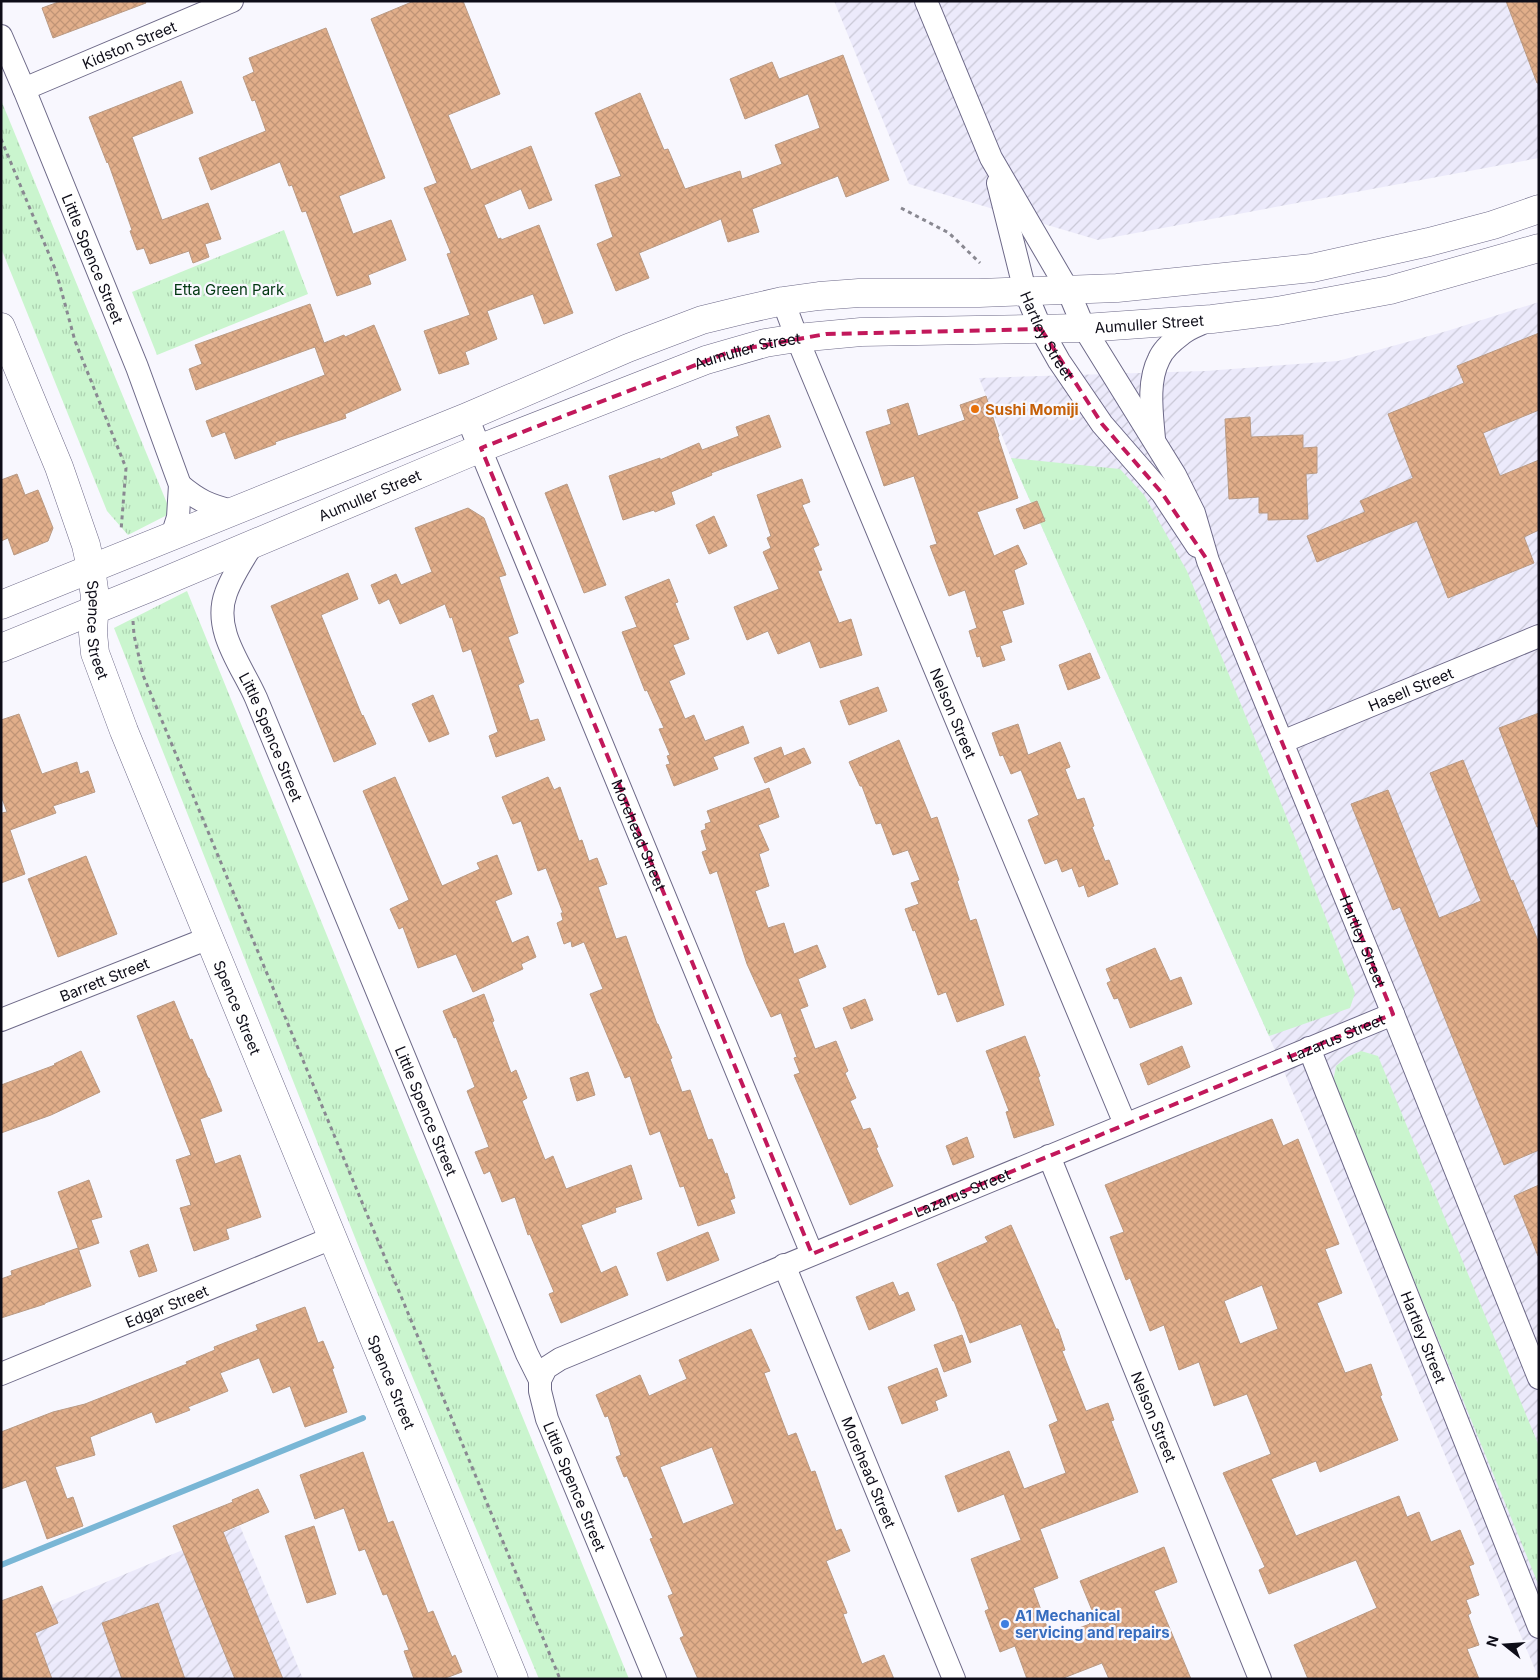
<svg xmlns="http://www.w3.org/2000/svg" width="1540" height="1680" font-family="Inter,sans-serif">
	<defs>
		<pattern id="industrial-furrows" width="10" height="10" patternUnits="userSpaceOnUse" patternTransform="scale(1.25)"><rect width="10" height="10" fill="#eceafb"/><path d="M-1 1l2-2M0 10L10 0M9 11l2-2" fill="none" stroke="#c9c8d6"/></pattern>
		<pattern id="park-tufts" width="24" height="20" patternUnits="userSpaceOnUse" patternTransform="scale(1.25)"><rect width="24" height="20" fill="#caf5ce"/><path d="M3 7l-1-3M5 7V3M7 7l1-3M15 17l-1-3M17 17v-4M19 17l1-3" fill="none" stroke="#acd1b0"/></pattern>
		<pattern id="building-cross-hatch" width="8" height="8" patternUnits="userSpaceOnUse" patternTransform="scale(1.25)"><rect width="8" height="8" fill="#e1ae8a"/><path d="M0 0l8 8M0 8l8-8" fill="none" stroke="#c09476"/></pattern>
	</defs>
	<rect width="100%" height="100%" fill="#f8f7fe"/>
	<g fill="url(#industrial-furrows)">
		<path d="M 834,1 L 1539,1 L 1539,158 L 1098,240 L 909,184 Z"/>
		<path d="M 1539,302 L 1539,1679 L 1269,1036 L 1011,458 L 979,378 L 1205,371 L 1338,361 L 1447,331 Z"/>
		<path d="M 240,1526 L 303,1679 L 1,1679 L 1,1626 Z"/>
	</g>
	<g fill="url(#park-tufts)">
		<path d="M 1,100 L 171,513 L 128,535 L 107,511 L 1,248 Z"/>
		<path d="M 284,230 L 308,294 L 157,355 L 132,292 Z"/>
		<path d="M 1011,458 L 1120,469 L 1144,495 L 1187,571 L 1295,838 L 1355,993 L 1350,1008 L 1269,1036 Z"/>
		<path d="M 187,591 L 629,1679 L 539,1679 L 369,1273 L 114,628 Z"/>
		<path d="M 1361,1051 L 1378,1056 L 1539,1446 L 1539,1586 L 1333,1082 L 1336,1066 L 1347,1057 Z"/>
	</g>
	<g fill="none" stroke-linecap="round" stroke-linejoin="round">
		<path stroke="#79b6d5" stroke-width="6" d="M 1,1565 L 363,1418"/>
	</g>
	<g fill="url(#building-cross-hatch)" stroke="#b99a84" fill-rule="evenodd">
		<path d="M 61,1 L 145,1 L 146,3 L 53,38 L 42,8 Z"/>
		<path d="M 414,1 L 463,1 L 500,94 L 448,115 L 471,170 L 531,146 L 552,200 L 529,209 L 521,189 L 484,205 L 498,239 L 501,238 L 501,240 L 539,225 L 573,313 L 544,324 L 533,294 L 487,311 L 497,339 L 465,352 L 469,364 L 439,374 L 424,331 L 470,315 L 447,254 L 451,253 L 424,188 L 437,183 L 371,19 Z"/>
		<path d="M 1506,1 L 1539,1 L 1539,83 L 1537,83 Z"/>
		<path d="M 326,28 L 385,178 L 339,196 L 353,234 L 391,220 L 406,260 L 368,275 L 371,284 L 337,296 L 306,211 L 302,212 L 292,185 L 289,186 L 280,162 L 211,190 L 199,158 L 266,131 L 255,100 L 252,101 L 243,77 L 254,72 L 249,58 Z"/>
		<path d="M 843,55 L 889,180 L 846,197 L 838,176 L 752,209 L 759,232 L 728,242 L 721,219 L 639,253 L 649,278 L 616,291 L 597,244 L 613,237 L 595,185 L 621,176 L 595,113 L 640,93 L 664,150 L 668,149 L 685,189 L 740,171 L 742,179 L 782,164 L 775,145 L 820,128 L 808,94 L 745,119 L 730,79 L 772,62 L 779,79 Z"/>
		<path d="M 181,81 L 193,113 L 132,137 L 162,220 L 208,203 L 221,239 L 205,244 L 209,257 L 193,263 L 189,251 L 150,264 L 144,248 L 137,250 L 130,231 L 132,230 L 108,162 L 107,163 L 89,117 Z"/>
		<path d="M 310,304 L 324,343 L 344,335 L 345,337 L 374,325 L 401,390 L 345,414 L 346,418 L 275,442 L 276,444 L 235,459 L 225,432 L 212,437 L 206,421 L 325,375 L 315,347 L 196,390 L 189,369 L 202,364 L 195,345 Z"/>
		<path d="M 1539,333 L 1539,410 L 1483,433 L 1500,476 L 1539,460 L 1539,530 L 1524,537 L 1534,563 L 1448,598 L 1417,521 L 1317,562 L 1307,536 L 1365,512 L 1360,501 L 1413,478 L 1388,414 L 1464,383 L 1457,366 Z"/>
		<path d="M 986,396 L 999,436 L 998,437 L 1018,498 L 977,512 L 994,556 L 1018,545 L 1027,564 L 1014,570 L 1024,604 L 1002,611 L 1012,642 L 1000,646 L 1005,660 L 983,667 L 980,656 L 977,657 L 969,631 L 977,628 L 965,590 L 949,596 L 930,546 L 937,544 L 914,476 L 884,486 L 866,432 L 891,424 L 887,410 L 908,403 L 918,436 L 965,420 L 960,405 Z"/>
		<path d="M 769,415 L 781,447 L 711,473 L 712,475 L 671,492 L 675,504 L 655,512 L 654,510 L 623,520 L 609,476 L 660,458 L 660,460 L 699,443 L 702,450 L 739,436 L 736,427 Z"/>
		<path d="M 1250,417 L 1251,437 L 1303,435 L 1303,448 L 1317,447 L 1317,473 L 1306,474 L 1308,519 L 1268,520 L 1268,513 L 1259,513 L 1259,497 L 1229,499 L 1225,419 Z"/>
		<path d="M 17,474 L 25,495 L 38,490 L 53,528 L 48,541 L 14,555 L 8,538 L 1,541 L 1,480 Z"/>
		<path d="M 802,479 L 810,502 L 802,505 L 819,545 L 813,548 L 822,570 L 818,571 L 839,623 L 851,619 L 862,655 L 820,668 L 810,641 L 778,654 L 768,631 L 747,640 L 734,607 L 779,589 L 763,552 L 771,548 L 767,538 L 771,536 L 757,495 Z"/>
		<path d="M 567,484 L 606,585 L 584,593 L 545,493 Z"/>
		<path d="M 1037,501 L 1045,521 L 1024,529 L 1016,509 Z"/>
		<path d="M 468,508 L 484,518 L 506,575 L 499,577 L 518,633 L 508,637 L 524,682 L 518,685 L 530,721 L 538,719 L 545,740 L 496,757 L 489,736 L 498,732 L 471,649 L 463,652 L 452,617 L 450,618 L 445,604 L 400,624 L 389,599 L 379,604 L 371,585 L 396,574 L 401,585 L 432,572 L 415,528 Z"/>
		<path d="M 714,516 L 727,546 L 709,554 L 696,525 Z"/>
		<path d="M 348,573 L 358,599 L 321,615 L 362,716 L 363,715 L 376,744 L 334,762 L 271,606 Z"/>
		<path d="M 669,579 L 678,602 L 675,603 L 689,639 L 673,645 L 685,674 L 669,681 L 685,719 L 694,715 L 705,741 L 743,726 L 749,743 L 713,757 L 718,769 L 674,786 L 666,765 L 670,764 L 667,756 L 670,755 L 659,729 L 664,728 L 647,690 L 645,691 L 622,632 L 637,627 L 625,597 Z"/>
		<path d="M 1090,653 L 1100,678 L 1068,690 L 1059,665 Z"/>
		<path d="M 878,687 L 887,711 L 849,725 L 840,701 Z"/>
		<path d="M 433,695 L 449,734 L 429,742 L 412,704 Z"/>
		<path d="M 1539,713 L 1539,827 L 1537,827 L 1499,728 Z"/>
		<path d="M 19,714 L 42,774 L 77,762 L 80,774 L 88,771 L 95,792 L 53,806 L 56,813 L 10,830 L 25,874 L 1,883 L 1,813 L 7,812 L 1,796 L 1,720 Z"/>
		<path d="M 1018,724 L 1028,755 L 1060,742 L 1070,767 L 1065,769 L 1077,800 L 1084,798 L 1094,826 L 1092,827 L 1105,861 L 1109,860 L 1118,884 L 1088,897 L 1084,885 L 1079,887 L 1072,868 L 1062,872 L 1057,859 L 1045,864 L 1028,820 L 1039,815 L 1021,770 L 1011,774 L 1003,755 L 1000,756 L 992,733 Z"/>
		<path d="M 899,740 L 931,819 L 937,817 L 959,880 L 957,881 L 970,921 L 976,919 L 1004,1005 L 957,1022 L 946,992 L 938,995 L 915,930 L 913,931 L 905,909 L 919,904 L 911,883 L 920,880 L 908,850 L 893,855 L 881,823 L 876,824 L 862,786 L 860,786 L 849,762 Z"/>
		<path d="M 781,747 L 784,756 L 804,748 L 811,763 L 765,783 L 754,758 Z"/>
		<path d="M 1463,760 L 1511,881 L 1513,880 L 1539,943 L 1539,1150 L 1504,1165 L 1400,907 L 1393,910 L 1351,804 L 1388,790 L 1439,918 L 1481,901 L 1430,773 Z"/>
		<path d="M 395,777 L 442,886 L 480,869 L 477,863 L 497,855 L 512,894 L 495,901 L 512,943 L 528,936 L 536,957 L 521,964 L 523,969 L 473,992 L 456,954 L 418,968 L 403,927 L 399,929 L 390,909 L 409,900 L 363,791 Z"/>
		<path d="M 548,777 L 554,790 L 560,787 L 579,841 L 582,840 L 589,861 L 597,858 L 607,884 L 598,887 L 616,939 L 626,936 L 657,1024 L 658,1024 L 672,1058 L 670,1059 L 682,1092 L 690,1090 L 708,1140 L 712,1139 L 725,1174 L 727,1173 L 735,1198 L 730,1200 L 735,1213 L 698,1226 L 684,1186 L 680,1187 L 660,1131 L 650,1135 L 630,1076 L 625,1078 L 590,994 L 603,989 L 584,942 L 572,947 L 571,941 L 564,944 L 557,923 L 563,920 L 561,913 L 563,913 L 546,868 L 538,871 L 521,821 L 513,824 L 502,797 Z"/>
		<path d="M 769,788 L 779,817 L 758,825 L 769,850 L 759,854 L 769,886 L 755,891 L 768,928 L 784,923 L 794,954 L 817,945 L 826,967 L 798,979 L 808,1006 L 800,1009 L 815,1049 L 836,1041 L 848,1071 L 845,1073 L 856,1098 L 850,1101 L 863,1130 L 870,1128 L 878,1147 L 876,1148 L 893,1186 L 850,1205 L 794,1075 L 800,1073 L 794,1058 L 797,1057 L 781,1013 L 771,1017 L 747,964 L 717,871 L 710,874 L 702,852 L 707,850 L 701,831 L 706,829 L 705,824 L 711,822 L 707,811 Z"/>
		<path d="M 86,856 L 117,934 L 58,957 L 28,879 Z"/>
		<path d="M 1155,948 L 1170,981 L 1181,977 L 1192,1004 L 1130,1028 L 1118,998 L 1114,999 L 1107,983 L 1111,981 L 1106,969 Z"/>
		<path d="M 484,994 L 494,1021 L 492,1022 L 511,1073 L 516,1070 L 527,1098 L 522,1101 L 545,1160 L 553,1156 L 566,1189 L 631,1165 L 642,1199 L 615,1208 L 616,1212 L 581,1225 L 601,1273 L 616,1266 L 628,1295 L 561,1323 L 549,1294 L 554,1292 L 530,1234 L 528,1235 L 515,1197 L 502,1202 L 490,1171 L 484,1174 L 475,1152 L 489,1147 L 467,1091 L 475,1087 L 456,1037 L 454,1038 L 443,1011 Z"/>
		<path d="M 865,999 L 873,1020 L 851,1029 L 843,1008 Z"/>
		<path d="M 174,1001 L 190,1040 L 192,1039 L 208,1078 L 209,1078 L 222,1111 L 200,1119 L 215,1164 L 240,1155 L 261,1217 L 226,1229 L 229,1239 L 194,1251 L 180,1208 L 191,1205 L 176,1160 L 191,1155 L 137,1016 Z"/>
		<path d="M 1025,1036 L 1040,1076 L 1038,1077 L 1054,1125 L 1014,1138 L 1006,1112 L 1009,1111 L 986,1051 Z"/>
		<path d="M 1182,1046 L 1190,1067 L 1148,1085 L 1140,1064 Z"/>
		<path d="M 81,1051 L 100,1092 L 51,1115 L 1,1133 L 1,1085 L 55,1065 L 54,1064 Z"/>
		<path d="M 588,1072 L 595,1095 L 577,1101 L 570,1078 Z"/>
		<path d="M 1272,1119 L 1283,1146 L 1298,1139 L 1339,1244 L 1325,1249 L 1342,1293 L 1317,1303 L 1345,1373 L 1371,1364 L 1382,1395 L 1380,1396 L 1398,1440 L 1320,1472 L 1316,1461 L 1271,1479 L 1296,1536 L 1399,1496 L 1407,1517 L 1419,1512 L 1431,1542 L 1460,1530 L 1474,1564 L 1469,1566 L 1479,1595 L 1466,1600 L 1471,1613 L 1468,1615 L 1479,1645 L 1467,1649 L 1479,1679 L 1308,1679 L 1294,1645 L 1377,1608 L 1356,1560 L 1269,1594 L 1259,1570 L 1265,1567 L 1223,1473 L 1271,1454 L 1247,1394 L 1214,1406 L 1199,1362 L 1179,1370 L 1164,1325 L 1150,1331 L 1130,1278 L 1126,1280 L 1110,1237 L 1124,1232 L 1105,1185 ZM 1262,1285 L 1278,1329 L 1240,1344 L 1224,1301 Z"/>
		<path d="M 967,1137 L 974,1157 L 953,1165 L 946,1146 Z"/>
		<path d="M 89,1180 L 102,1217 L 91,1220 L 99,1243 L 79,1250 L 58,1192 Z"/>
		<path d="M 1539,1185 L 1539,1256 L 1538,1256 L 1514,1196 Z"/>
		<path d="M 1011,1225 L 1034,1277 L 1056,1329 L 1058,1329 L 1065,1350 L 1062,1351 L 1086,1411 L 1108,1403 L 1114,1420 L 1111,1421 L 1138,1492 L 1040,1529 L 1058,1578 L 1033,1588 L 1051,1638 L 1090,1624 L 1089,1623 L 1096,1620 L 1080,1581 L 1164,1547 L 1177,1582 L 1154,1591 L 1191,1679 L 1109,1679 L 1102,1663 L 1061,1679 L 1027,1679 L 1015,1646 L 1000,1652 L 985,1611 L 989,1609 L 971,1559 L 1021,1540 L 1004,1494 L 958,1512 L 945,1476 L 1009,1451 L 1024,1489 L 1066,1473 L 1049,1425 L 1058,1421 L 1021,1324 L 970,1343 L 954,1301 L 953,1301 L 937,1264 L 988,1242 L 985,1237 Z"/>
		<path d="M 708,1232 L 719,1260 L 667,1281 L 657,1253 Z"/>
		<path d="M 148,1244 L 157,1271 L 139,1277 L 130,1251 Z"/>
		<path d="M 78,1248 L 91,1286 L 45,1303 L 45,1304 L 1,1318 L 1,1279 L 12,1275 L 11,1271 Z"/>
		<path d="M 893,1282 L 899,1296 L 908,1292 L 915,1310 L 869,1330 L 856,1297 Z"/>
		<path d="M 305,1307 L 318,1343 L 323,1341 L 334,1368 L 332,1369 L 347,1412 L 305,1427 L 290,1386 L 273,1393 L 259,1358 L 220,1373 L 228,1391 L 188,1407 L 190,1410 L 156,1423 L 152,1412 L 90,1437 L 95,1455 L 55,1467 L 67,1499 L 73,1497 L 83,1526 L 47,1539 L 26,1480 L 1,1489 L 1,1432 L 53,1412 L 85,1404 L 187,1364 L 186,1362 L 215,1350 L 214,1347 L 258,1330 L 256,1325 Z"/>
		<path d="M 751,1329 L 770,1371 L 764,1373 L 788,1436 L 796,1433 L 811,1472 L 815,1471 L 836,1531 L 841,1529 L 850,1551 L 826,1561 L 847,1613 L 843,1614 L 862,1664 L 884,1655 L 894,1679 L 698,1679 L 680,1638 L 684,1636 L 668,1596 L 673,1594 L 650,1539 L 653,1538 L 627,1476 L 624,1477 L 616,1457 L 621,1455 L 608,1416 L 605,1417 L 596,1395 L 640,1375 L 649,1396 L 687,1379 L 679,1360 ZM 712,1447 L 734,1504 L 683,1524 L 660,1467 Z"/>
		<path d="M 962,1335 L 971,1362 L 944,1372 L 934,1345 Z"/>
		<path d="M 937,1368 L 947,1396 L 935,1401 L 938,1410 L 902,1424 L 888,1387 Z"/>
		<path d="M 363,1452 L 388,1523 L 393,1521 L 428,1613 L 433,1611 L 452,1657 L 455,1655 L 462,1672 L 443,1679 L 414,1679 L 404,1651 L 409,1650 L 387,1594 L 383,1595 L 365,1549 L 359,1551 L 344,1508 L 315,1519 L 300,1475 Z"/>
		<path d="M 258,1489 L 269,1512 L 223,1532 L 283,1679 L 235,1679 L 173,1526 L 233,1502 L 232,1500 Z"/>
		<path d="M 314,1526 L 336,1594 L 307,1603 L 285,1536 Z"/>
		<path d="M 42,1586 L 58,1623 L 35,1633 L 52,1679 L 1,1679 L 1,1601 Z"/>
		<path d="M 158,1603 L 185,1679 L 122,1679 L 102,1623 Z"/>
	</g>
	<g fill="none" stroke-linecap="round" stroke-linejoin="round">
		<defs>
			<g id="street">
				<path id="s1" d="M 926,1 L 991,158 L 1068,290 L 1084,328 L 1175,475 L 1194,513 L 1208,561 L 1393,1014 L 1539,1378"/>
				<path id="s2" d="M 1,36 L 24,89 L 137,367 L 180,485 L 178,517 L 172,536"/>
				<path id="s3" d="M 24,89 L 232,1"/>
				<path id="s4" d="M 998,183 L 1025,291 L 1041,329 L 1059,361 L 1102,424 L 1162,493 L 1197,546"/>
				<path id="s5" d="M 783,301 L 797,338 L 1125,1124"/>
				<path id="s6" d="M 467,417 L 812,1254"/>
				<path d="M 1154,439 C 1152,414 1147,382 1159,359 C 1163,349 1174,340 1182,334 C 1189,328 1199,325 1207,321"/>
				<path d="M 180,485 C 199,501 209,505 232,511"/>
				<path id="s7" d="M 252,545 C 243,560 232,576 226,593 C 212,630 242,666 256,698 L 527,1354 L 540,1380 L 540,1391 L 547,1419 L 655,1679"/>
				<path id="s8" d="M 1282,742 L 1539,636"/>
				<path id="s9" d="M 1,1020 L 209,938"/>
				<path id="s10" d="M 1309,1048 L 1539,1627"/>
				<path id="s11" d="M 1049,1156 L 1260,1679"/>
				<path id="s12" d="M 784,1265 L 954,1679"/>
				<path id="s13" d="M 1,1374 L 332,1238"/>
				<path id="s14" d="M 540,1380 L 546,1368 L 560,1359 L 1393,1014"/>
			</g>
			<g id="secondary">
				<path id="s15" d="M 1,327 L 59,467 L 86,545 L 91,568 L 95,597 L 93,633 L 95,653 L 124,731 L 514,1679"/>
				<path d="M 1,605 L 467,417 L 628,348 L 702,320 L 743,310 L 783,301 L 819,296 L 859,293 L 979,293 L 1117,288 L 1312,268 L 1429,242 L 1493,225 L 1539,209"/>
				<path id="s16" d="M 1,648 L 151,587 L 481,448 L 706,360 L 765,343 L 797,338 L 861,332 L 1084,328 L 1212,319 L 1277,311 L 1390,290 L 1539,248"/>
			</g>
		</defs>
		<use href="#street" stroke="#6d6988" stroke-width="24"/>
		<use href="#secondary" stroke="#6d6988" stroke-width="29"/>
		<g stroke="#898891" stroke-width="3" stroke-dasharray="4 4" stroke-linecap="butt">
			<path d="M 1,139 L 56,271 L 75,341 L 126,468 L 121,531"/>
			<path d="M 901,208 L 949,233 L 980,263"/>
			<path d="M 133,621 L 134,635 L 143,675 L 560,1679"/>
		</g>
		<use href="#street" stroke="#fff" stroke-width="22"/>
		<use href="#secondary" stroke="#fff" stroke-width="28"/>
	</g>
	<path fill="none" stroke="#c2185b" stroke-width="4" stroke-dasharray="10 6" stroke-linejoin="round" d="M 1041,329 L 1102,424 L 1162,493 L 1208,561 L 1393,1014 L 812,1254 L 481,448 L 732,351 L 826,334 Z"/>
	<circle fill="#e8710a" stroke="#f8f7fe" stroke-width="2" cx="975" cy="409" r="5"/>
	<circle fill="#3f7fe0" stroke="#f8f7fe" stroke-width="2" cx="1005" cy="1624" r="5"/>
	<g text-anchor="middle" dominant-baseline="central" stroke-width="4.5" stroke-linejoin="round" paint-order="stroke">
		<g font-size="15" fill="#0e0d18" stroke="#f8f7fe">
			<text stroke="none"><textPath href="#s3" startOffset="114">Kidston Street</textPath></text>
			<text stroke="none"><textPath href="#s2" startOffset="241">Little Spence Street</textPath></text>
			<text stroke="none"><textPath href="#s16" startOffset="1208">Aumuller Street</textPath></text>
			<text stroke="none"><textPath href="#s4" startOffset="161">Hartley Street</textPath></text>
			<text stroke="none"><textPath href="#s16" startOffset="804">Aumuller Street</textPath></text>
			<text stroke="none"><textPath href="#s16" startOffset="399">Aumuller Street</textPath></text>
			<text stroke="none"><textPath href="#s15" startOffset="320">Spence Street</textPath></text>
			<text stroke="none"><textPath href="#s8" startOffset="139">Hasell Street</textPath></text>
			<text stroke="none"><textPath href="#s5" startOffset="446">Nelson Street</textPath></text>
			<text stroke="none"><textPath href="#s7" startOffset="209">Little Spence Street</textPath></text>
			<text stroke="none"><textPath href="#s6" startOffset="452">Morehead Street</textPath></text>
			<text stroke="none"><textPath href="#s1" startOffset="1040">Hartley Street</textPath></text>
			<text stroke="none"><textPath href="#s9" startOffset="111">Barrett Street</textPath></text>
			<text stroke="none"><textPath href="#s15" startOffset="725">Spence Street</textPath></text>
			<text stroke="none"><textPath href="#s14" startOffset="870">Lazarus Street</textPath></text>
			<text stroke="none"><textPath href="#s7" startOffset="614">Little Spence Street</textPath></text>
			<text stroke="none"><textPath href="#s14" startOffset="465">Lazarus Street</textPath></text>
			<text stroke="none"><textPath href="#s13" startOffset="179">Edgar Street</textPath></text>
			<text stroke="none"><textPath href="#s10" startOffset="311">Hartley Street</textPath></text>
			<text stroke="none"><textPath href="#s15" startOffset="1130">Spence Street</textPath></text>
			<text stroke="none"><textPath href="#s11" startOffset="281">Nelson Street</textPath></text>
			<text stroke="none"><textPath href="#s12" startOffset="224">Morehead Street</textPath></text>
			<text stroke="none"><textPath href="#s7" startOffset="1019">Little Spence Street</textPath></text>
		</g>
		<g font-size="15" fill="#003710" stroke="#f8f7fe">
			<text x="229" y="289">Etta Green Park</text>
		</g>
		<g font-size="15" font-weight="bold" fill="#c56008" stroke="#f8f7fe" text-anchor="start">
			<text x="985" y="409">Sushi Momiji</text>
		</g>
		<g font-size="15" font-weight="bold" fill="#366cbe" stroke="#f8f7fe" text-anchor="start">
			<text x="1015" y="1615">A1 Mechanical<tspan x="1015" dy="17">servicing and repairs</tspan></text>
		</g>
	</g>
	<rect width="1540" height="1680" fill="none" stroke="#0e0d18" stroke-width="5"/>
	<g transform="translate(1505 1645) rotate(287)" stroke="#f8f7fe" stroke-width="4" paint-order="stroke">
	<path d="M0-4L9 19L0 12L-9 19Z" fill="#0e0d18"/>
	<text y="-8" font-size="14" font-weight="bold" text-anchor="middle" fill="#0e0d18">N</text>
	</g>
</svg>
